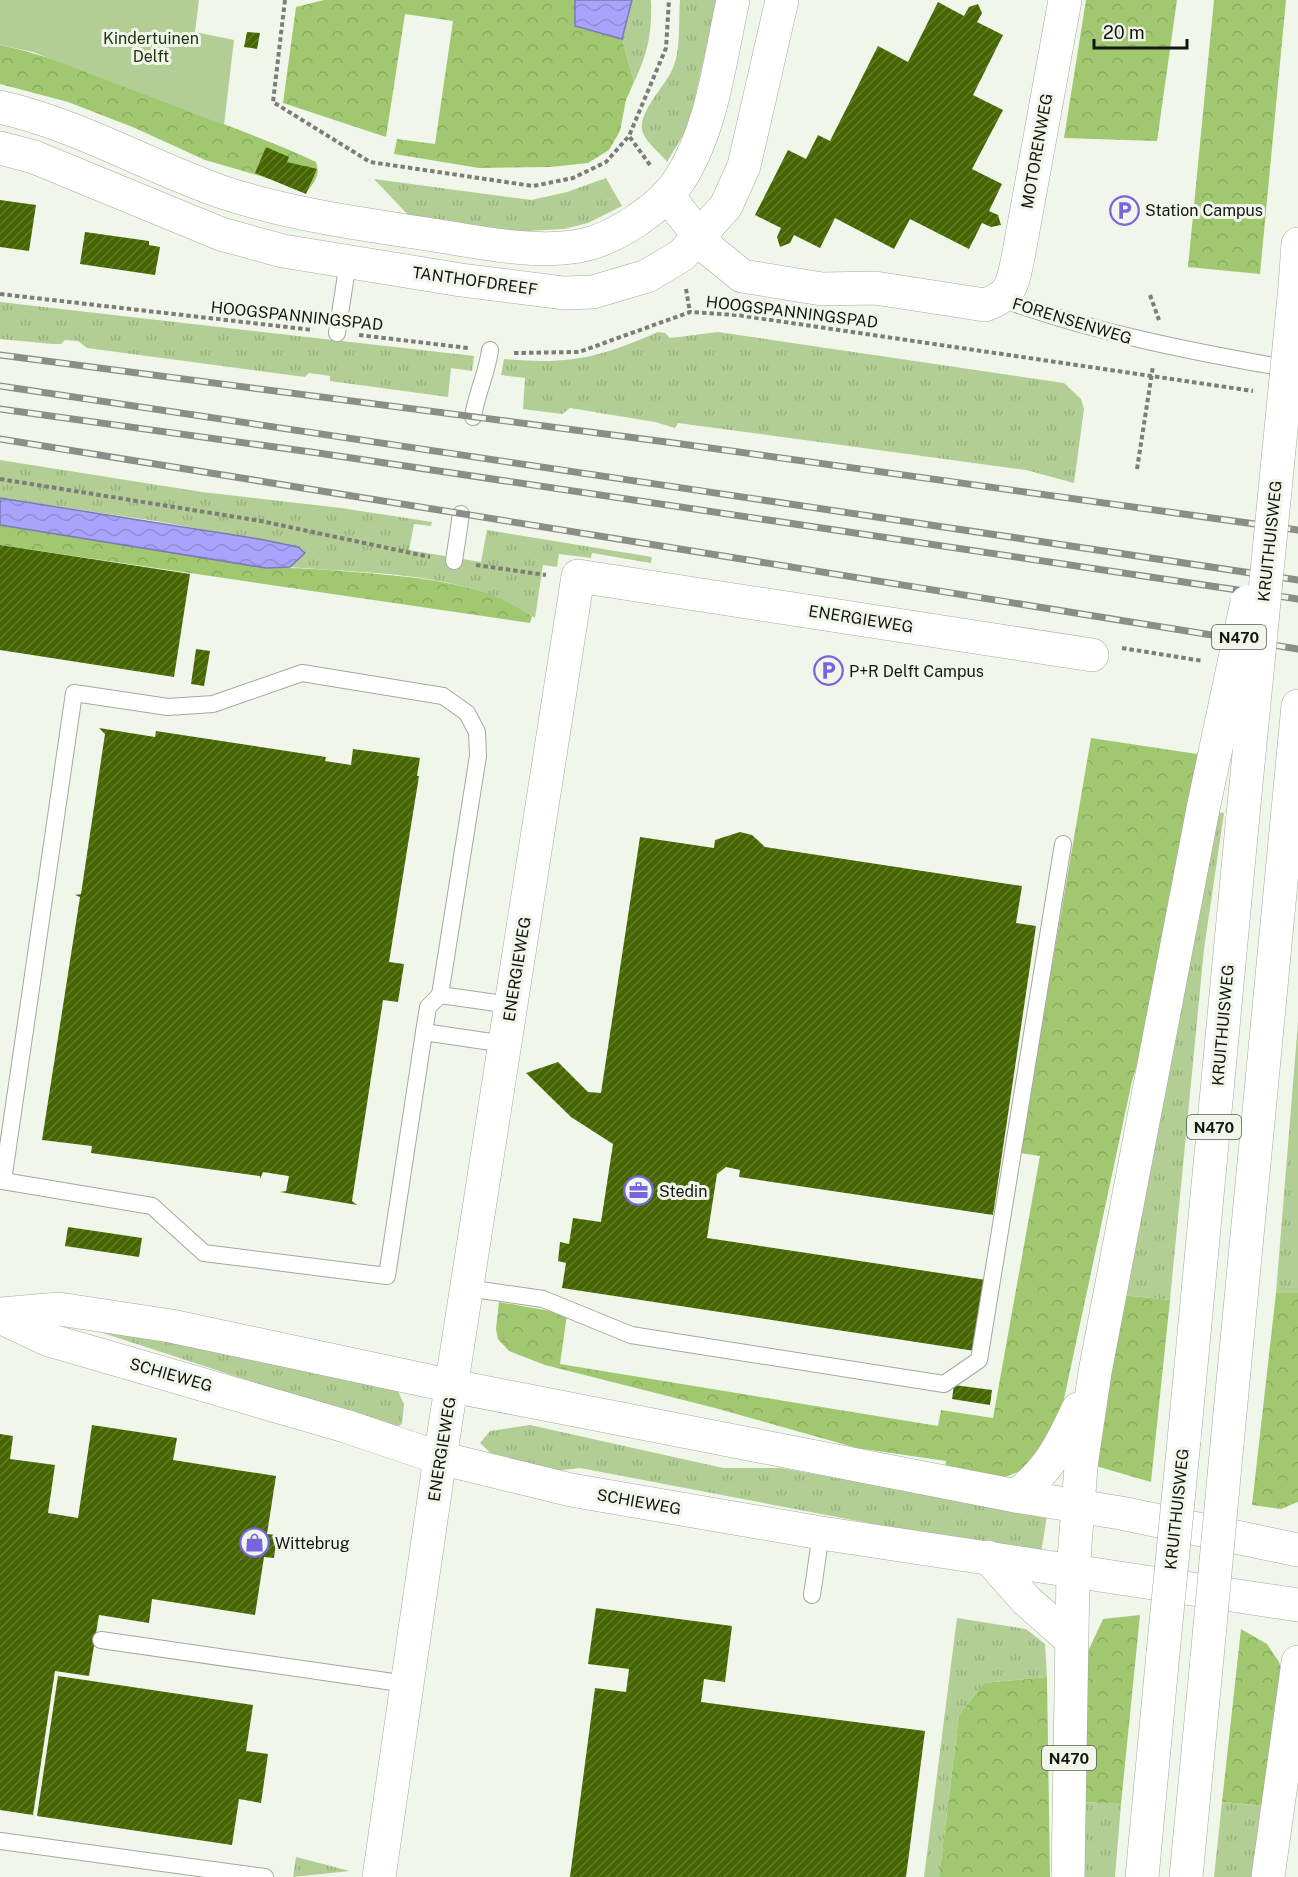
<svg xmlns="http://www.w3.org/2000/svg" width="1298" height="1877" font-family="'Public Sans',sans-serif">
	<defs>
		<pattern id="grass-tufts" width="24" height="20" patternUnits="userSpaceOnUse" patternTransform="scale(1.5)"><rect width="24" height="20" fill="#b3ce94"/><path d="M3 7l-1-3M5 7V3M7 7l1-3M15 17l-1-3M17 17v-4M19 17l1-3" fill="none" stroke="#99b07f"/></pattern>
		<pattern id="forest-crowns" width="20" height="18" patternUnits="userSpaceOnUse" patternTransform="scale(1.5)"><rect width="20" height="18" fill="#a1c870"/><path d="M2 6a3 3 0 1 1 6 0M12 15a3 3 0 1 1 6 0" fill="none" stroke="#8aab60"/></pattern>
		<pattern id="water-waves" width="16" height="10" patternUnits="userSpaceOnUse" patternTransform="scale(1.5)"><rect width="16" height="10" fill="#a9a4fb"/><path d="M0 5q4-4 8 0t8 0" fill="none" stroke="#918cd6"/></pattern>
		<pattern id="building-hatch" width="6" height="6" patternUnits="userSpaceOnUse" patternTransform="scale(1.5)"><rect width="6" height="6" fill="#456600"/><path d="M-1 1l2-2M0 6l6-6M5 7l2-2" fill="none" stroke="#627b2e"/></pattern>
	</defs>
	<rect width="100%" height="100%" fill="#f1f6eb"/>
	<g fill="url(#grass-tufts)">
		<path d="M 632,0 L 651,0 C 652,33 648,53 634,82 L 622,39 Z"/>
		<path d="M 680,0 L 717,0 L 689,125 L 667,162 C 661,154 647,143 643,133 C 636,115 662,89 670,74 C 682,54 678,23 680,0 Z"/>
		<path d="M 606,178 L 622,206 L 588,223 L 564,229 L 507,232 L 410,217 L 374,179 L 531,200 L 567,192 Z"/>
		<path d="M 0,302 L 474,356 L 472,371 L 451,368 L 448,397 L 330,381 L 330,376 L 309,373 L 305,377 L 87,348 L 78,341 L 65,340 L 61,344 L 53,344 L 0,339 Z"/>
		<path d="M 658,332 L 665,333 L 670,338 L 718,332 L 1064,383 L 1081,399 L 1084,409 L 1074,483 L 1026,470 L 678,423 L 675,428 L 655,422 L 576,409 L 570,408 L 562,414 L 523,409 L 525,378 L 501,375 L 504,359 C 570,365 598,358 658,332 Z"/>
		<path d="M 0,460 L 202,492 L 341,508 L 432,522 L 431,526 L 414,524 L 409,550 L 481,562 L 487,530 L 652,557 L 651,563 L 592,553 L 591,558 L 559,554 L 557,567 L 543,565 L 535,618 C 468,571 369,574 290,567 L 304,553 L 298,547 L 162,522 L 0,498 Z"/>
		<path d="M 1214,812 L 1224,813 L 1204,949 L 1170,1300 L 1122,1295 Z"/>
		<path d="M 1298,1022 L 1298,1293 L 1276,1293 Z"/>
		<path d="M 51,1316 L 396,1387 L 404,1404 L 402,1424 L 394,1428 Z"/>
		<path d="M 530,1425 L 723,1468 L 781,1468 L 1047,1516 L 1041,1553 L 884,1526 L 580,1468 L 538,1473 L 496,1458 L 480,1443 L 490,1431 Z"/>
		<path d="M 957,1618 L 1026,1629 L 1045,1644 L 1047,1677 L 984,1683 L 959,1715 L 939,1877 L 924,1877 Z"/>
		<path d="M 1082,1802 L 1121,1804 L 1115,1877 L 1080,1877 Z"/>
		<path d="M 1222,1802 L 1267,1806 L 1256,1877 L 1214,1877 Z"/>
		<path d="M 296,1857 L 350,1871 L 293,1877 Z"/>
	</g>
	<g fill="url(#forest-crowns)">
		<path d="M 324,0 L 575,0 L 575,26 L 622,39 L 634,82 L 626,100 L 620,131 L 609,150 L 588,163 L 550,167 L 479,168 L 394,154 L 397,139 L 435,144 L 453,21 L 405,14 L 386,137 L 283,103 L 296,7 Z"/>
		<path d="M 1086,0 L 1177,0 L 1157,141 L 1064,138 Z"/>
		<path d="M 1214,0 L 1286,0 L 1260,274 L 1188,267 Z"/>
		<path d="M 0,45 C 65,59 126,86 187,110 C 230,127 274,142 316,162 C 320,175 316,180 308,190 L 205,160 L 135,128 L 68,102 L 0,84 Z"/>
		<path d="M 0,525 L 266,568 C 296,567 325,570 354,572 C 412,577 483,581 532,616 L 530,623 L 0,545 Z"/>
		<path d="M 1091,738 L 1197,754 L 1201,743 L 1148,1032 L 1132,1081 L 1055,1441 L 1020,1471 L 989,1484 L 945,1469 L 946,1461 L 857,1448 L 715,1408 L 545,1365 L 509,1351 L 498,1339 L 496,1329 L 499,1302 L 567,1314 L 560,1364 L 938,1426 L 941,1410 L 993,1418 L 1040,1156 L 1020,1153 Z"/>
		<path d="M 1276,1293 L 1298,1293 L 1298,1502 L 1281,1509 L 1252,1505 Z"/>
		<path d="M 1122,1295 L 1170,1300 L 1151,1482 L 1089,1464 Z"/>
		<path d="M 1140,1615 L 1121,1804 L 1082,1802 L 1085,1658 L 1103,1619 Z"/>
		<path d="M 1241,1629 L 1267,1644 L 1279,1662 L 1286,1683 L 1267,1806 L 1222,1802 Z"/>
		<path d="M 1047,1677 L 1050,1877 L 939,1877 L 959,1715 L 984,1683 Z"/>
	</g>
	<path fill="#b3ce94" d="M 0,0 L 199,0 L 195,32 L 234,40 L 224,125 L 33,52 L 0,45 Z"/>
	<g fill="url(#water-waves)" stroke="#7c79b5" stroke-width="1.5">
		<path d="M 575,0 L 632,0 L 622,39 L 575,26 Z"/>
		<path d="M 0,498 L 259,539 L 298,547 L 305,553 L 290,567 L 266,568 L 0,525 Z"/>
	</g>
	<g fill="url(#building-hatch)">
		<path d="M 938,2 L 964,16 L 969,7 L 978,4 L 982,13 L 977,22 L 1003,35 L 973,95 L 1003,110 L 972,169 L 1002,184 L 989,211 L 998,215 L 1001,225 L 991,227 L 982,223 L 969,249 L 910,219 L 894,249 L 835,218 L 820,248 L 794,235 L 790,243 L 780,247 L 777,237 L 781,228 L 755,215 L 788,150 L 806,159 L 818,135 L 830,141 L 878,46 L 908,62 Z"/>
		<path d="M 247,32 L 260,33 L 257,49 L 244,47 Z"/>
		<path d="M 266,147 L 289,157 L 287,162 L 317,169 L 306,194 L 255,173 Z"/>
		<path d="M 0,200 L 36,205 L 29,251 L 0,247 Z"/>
		<path d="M 85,232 L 149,241 L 149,245 L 160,247 L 155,275 L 80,264 Z"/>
		<path d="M 0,545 L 190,574 L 174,677 L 0,650 Z"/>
		<path d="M 196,649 L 210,651 L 204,686 L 191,684 Z"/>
		<path d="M 99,728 L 155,737 L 156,731 L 326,757 L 325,761 L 351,765 L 353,749 L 420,758 L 417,776 L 419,776 L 389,962 L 404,964 L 398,1002 L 383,1000 L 352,1201 L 357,1205 L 280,1192 L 286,1191 L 289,1176 L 263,1172 L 260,1179 L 260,1176 L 91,1153 L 92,1146 L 42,1140 L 80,897 L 75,895 L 81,894 L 105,734 Z"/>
		<path d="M 740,832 L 752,835 L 765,847 L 1022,886 L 1016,923 L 1036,926 L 993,1215 L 739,1177 L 740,1170 L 726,1167 L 717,1174 L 707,1238 L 986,1280 L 975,1351 L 562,1288 L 566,1263 L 558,1261 L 560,1242 L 569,1244 L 573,1218 L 601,1222 L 613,1144 L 571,1117 L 526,1073 L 558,1062 L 588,1092 L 601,1093 L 640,837 L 714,848 L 715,840 Z"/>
		<path d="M 68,1227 L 142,1238 L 139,1257 L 65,1246 Z"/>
		<path d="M 954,1385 L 992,1390 L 990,1405 L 952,1399 Z"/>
		<path d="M 92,1425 L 177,1438 L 173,1460 L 276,1476 L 267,1534 L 277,1535 L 274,1558 L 264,1557 L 255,1615 L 152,1599 L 149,1623 L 99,1615 L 89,1676 L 55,1671 L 33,1815 L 0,1810 L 0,1434 L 13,1436 L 10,1459 L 55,1465 L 48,1513 L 78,1518 Z"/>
		<path d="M 596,1608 L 732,1626 L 725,1682 L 704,1679 L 701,1702 L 925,1731 L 906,1877 L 570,1877 L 595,1688 L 626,1692 L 629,1669 L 588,1664 Z"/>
		<path d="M 58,1676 L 253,1705 L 246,1751 L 268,1754 L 261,1803 L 239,1799 L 232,1845 L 37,1816 Z"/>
	</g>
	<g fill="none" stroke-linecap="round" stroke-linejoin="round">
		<defs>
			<g id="lane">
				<path d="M 1002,299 C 1096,333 1193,352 1291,369"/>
				<path d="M 337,333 L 348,262"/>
				<path d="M 473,417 C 476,394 487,374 490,350"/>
				<path d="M 454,561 L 461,514"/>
				<path d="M 424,1032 L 428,1007 L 440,995"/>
				<path d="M 0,1180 L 3,1181 L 74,693 L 168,707 L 213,704 L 302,673 L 443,696 L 467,713 L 477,732 L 478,756 L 440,995 L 511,1005"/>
				<path d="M 3,1181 L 152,1206 L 204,1253 L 387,1276 L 424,1032 L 505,1044"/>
				<path d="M 467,1288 L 543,1299 L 631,1335 L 944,1384 L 979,1360 L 1063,844"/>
				<path d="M 812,1595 L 821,1533"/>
				<path d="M 101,1640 L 407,1684"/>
				<path d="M 0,1841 L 265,1877"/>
			</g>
			<g id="street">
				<path d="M 667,195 L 710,250 L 742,276 L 822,289 L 875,288 L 985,305 C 1013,295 1012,284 1018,258 L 1065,0"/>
				<path d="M 379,1877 L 440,1458 L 578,576 L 1092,655"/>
			</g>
			<g id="secondary">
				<path d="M 0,107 C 79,125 147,166 222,192 C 291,215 362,224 433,235 C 480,242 531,254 579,246 C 613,240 662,208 680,179 C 713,127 720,59 733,0"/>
				<path d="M 0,148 L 34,157 L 221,234 L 283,251 L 461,280 L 564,293 L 593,292 L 647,276 L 682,255 L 726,206 L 744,166 L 782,0"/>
				<path d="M 0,1314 L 59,1309 L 171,1326 L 452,1386 L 1016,1496 L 1121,1513 L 1298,1550"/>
				<path d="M 0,1317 L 49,1340 L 345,1426 L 440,1458 L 571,1490 L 821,1533 L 1298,1605"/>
			</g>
			<g id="highway">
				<path d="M 1295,287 L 1298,244"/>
				<path d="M 1184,1440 L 1243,815"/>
				<path d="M 1227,1444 L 1298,706"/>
				<path d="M 1016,1496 C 1049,1470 1061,1446 1078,1409"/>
				<path d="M 988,1557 L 1026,1600 L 1070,1639"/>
				<path d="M 1068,1877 L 1073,1573 L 1081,1466 L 1095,1372 L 1203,809"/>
				<path d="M 1142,1877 L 1163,1653"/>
				<path d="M 1186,1877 L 1207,1658"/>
				<path d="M 1268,1877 L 1298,1662"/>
			</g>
		</defs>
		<use href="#lane" stroke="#a4a99f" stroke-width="18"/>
		<use href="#street" stroke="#a4a99f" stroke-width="34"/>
		<use href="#secondary" stroke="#a4a99f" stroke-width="34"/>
		<use href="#highway" stroke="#a4a99f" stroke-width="34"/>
		<g stroke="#7b7e77" stroke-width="4" stroke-dasharray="4.5 3" stroke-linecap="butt">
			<path d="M 285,0 L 273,102 L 370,162 L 533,186 L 573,178 L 606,162 L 629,136"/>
			<path d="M 650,165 L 629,136 L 666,48 L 669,0"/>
			<path d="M 686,289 L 690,312"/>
			<path d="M 0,294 L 313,330"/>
			<path d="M 1150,295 L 1159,320"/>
			<path d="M 359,335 L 468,348"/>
			<path d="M 514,353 L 579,352 L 690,312 L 737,315 L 1253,391"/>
			<path d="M 1137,469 L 1153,366"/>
			<path d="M 0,479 L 261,521 L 430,557"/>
			<path d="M 476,565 L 546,575"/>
			<path d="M 1122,648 L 1203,661"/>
		</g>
		<use href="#lane" stroke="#fff" stroke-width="16"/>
		<use href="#street" stroke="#fff" stroke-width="33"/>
		<use href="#secondary" stroke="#fff" stroke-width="33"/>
		<use href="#highway" stroke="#fff" stroke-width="33"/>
		<defs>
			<g id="rail">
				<path d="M 0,355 L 674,443 L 1298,530"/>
				<path d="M 0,386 L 1298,580"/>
				<path d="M 0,409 L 318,453 L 1298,599"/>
				<path d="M 0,439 L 1298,649"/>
			</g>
		</defs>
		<use href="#rail" stroke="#8b8e86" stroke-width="7"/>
		<use href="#rail" stroke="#f1f6eb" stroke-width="4.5" stroke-dasharray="14" stroke-linecap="butt"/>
		<defs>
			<g id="highway-bridge">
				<path d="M 1203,809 L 1247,602"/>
				<path d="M 1243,815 L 1295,287"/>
				<path d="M 1163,1653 L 1184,1440"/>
				<path d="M 1207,1658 L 1227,1444"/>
			</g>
		</defs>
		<use href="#highway-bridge" stroke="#a4a99f" stroke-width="34" stroke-linecap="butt"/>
		<use href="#highway-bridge" stroke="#fff" stroke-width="33"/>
	</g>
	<defs>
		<symbol id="parking-ring" viewBox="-11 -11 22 22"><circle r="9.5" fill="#f1f6eb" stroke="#7665df" stroke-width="1.5"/><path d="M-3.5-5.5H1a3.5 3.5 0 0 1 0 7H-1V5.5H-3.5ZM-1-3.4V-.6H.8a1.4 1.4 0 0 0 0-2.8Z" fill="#7665df"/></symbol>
		<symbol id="office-ring" viewBox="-11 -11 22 22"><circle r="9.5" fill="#f1f6eb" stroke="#7665df" stroke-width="1.5"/><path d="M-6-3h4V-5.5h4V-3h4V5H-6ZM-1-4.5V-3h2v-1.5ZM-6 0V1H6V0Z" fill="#7665df"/></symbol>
		<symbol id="shop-ring" viewBox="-11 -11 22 22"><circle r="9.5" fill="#f1f6eb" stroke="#7665df" stroke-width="1.5"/><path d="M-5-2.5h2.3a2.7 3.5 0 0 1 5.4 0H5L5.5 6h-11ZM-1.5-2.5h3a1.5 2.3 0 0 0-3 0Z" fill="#7665df"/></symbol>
	</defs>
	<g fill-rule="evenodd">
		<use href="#parking-ring" x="1108" y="194" width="33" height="33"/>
		<use href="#parking-ring" x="812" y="654" width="33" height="33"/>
		<use href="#office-ring" x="622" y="1174" width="33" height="33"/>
		<use href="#shop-ring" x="238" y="1526" width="33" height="33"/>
	</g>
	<g text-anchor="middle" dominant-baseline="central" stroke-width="6" stroke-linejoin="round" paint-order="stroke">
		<g fill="#f1f6eb" stroke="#565953" stroke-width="1.5">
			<rect x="1212" y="625" width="54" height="24" rx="4.5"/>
			<rect x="1187" y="1115" width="54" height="24" rx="4.5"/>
			<rect x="1042" y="1746" width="54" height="24" rx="4.5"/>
		</g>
		<g font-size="15" font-weight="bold" fill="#141612">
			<text x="1239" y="637">N470</text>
			<text x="1214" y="1127">N470</text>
			<text x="1069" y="1758">N470</text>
		</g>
		<g font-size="16" fill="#23320e" stroke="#f1f6eb">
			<text x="151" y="38">Kindertuinen<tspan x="151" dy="18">Delft</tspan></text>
		</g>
		<g font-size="16" fill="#141612" stroke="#f1f6eb">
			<text transform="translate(1037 151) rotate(-80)">MOTORENWEG</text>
			<text transform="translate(475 281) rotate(8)">TANTHOFDREEF</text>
			<text transform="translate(792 312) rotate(7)">HOOGSPANNINGSPAD</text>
			<text transform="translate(297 316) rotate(6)">HOOGSPANNINGSPAD</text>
			<text transform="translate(1072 321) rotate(17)">FORENSENWEG</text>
			<text transform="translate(1270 541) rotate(-84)">KRUITHUISWEG</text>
			<text transform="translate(861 619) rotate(9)">ENERGIEWEG</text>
			<text transform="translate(517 969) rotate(-81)">ENERGIEWEG</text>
			<text transform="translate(1223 1025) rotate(-85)">KRUITHUISWEG</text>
			<text transform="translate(171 1375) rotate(16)">SCHIEWEG</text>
			<text transform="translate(442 1449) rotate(-81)">ENERGIEWEG</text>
			<text transform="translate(639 1502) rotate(10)">SCHIEWEG</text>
			<text transform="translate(1177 1509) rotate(-84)">KRUITHUISWEG</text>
		</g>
		<g font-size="16" fill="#141612" stroke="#f1f6eb" text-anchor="start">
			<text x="1145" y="210">Station Campus</text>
			<text x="849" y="671">P+R Delft Campus</text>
			<text x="659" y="1191">Stedin</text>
			<text x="275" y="1543">Wittebrug</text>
		</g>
	</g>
	<path d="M1094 39v9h93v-9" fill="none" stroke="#141612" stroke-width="3"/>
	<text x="1103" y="39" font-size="18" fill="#141612" stroke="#f1f6eb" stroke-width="4.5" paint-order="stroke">20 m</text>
</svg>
